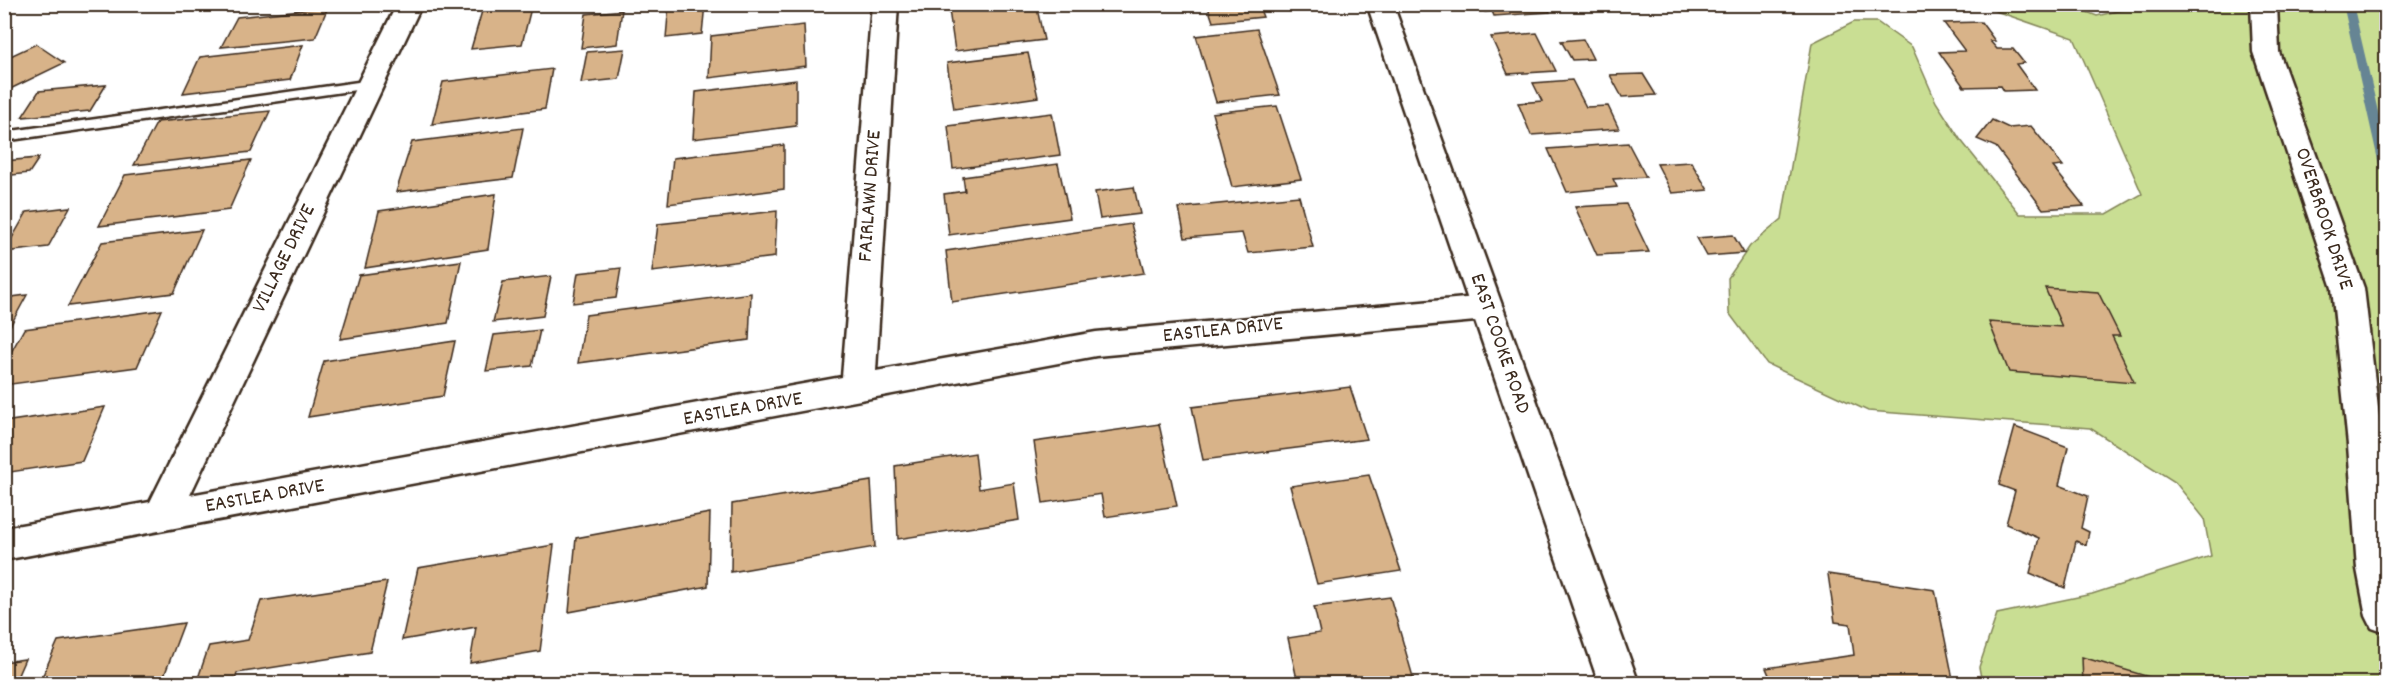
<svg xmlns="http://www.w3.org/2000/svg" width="2391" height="688" font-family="Dekko,sans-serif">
	<rect width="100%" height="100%" fill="#fff"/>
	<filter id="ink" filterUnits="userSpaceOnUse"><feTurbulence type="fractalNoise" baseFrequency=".0167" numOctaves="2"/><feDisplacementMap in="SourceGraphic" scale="12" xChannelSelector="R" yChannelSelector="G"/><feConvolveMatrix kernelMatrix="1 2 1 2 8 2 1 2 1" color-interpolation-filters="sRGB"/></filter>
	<g filter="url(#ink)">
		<path fill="#c9de93" stroke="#828458" stroke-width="1.5" d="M 2146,4 L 2386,5 L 2386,683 L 1982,683 L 1979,667 L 1997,614 L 2092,594 L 2211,556 L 2204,518 L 2175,482 L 2090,428 L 1868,411 L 1767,364 L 1729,313 L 1728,278 L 1750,246 L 1782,219 L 1812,43 L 1854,22 L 1877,22 L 1912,47 L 1936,102 L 1960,139 L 2020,214 L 2107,214 L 2142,194 L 2074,38 L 1978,5 L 2069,5 L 2097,16 Z"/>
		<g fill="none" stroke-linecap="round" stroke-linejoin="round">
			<path fill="#668594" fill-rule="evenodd" d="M 2343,4 L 2353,4 L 2386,146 L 2386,173 L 2380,169 Z"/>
		</g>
		<g fill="#d8b389" stroke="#3b2a1e" stroke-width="1.5">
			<path d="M 484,4 L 532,4 L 522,44 L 471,49 Z"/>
			<path d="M 669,4 L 705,4 L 702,34 L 666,38 Z"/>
			<path d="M 757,4 L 806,4 L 757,10 Z"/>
			<path d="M 993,4 L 1036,4 L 1044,40 L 955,51 L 949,10 Z"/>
			<path d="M 1207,4 L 1258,4 L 1263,17 L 1213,22 Z"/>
			<path d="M 1481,4 L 1546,4 L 1550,12 L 1494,16 L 1492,11 L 1485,12 Z"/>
			<path d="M 328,7 L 315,38 L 221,47 L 237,17 Z"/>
			<path d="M 622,10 L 617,44 L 581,48 L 586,14 Z"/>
			<path d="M 1981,22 L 1995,41 L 1990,41 L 1997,49 L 2013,49 L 2024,63 L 2016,64 L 2035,90 L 2004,91 L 2001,86 L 1964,87 L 1939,52 L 1965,51 L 1944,23 Z"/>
			<path d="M 804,25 L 806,66 L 709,78 L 711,36 Z"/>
			<path d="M 1257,29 L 1280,95 L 1216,102 L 1196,36 Z"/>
			<path d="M 1537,33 L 1556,71 L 1508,74 L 1491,37 Z"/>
			<path d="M 1583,39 L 1593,59 L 1572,60 L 1561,41 Z"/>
			<path d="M 36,44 L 64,63 L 4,92 L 4,59 Z"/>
			<path d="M 303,45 L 290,80 L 183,93 L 200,57 Z"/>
			<path d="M 625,49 L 619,79 L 581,83 L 587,52 Z"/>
			<path d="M 1028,53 L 1038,97 L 954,109 L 947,63 Z"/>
			<path d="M 552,69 L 545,109 L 432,124 L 443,82 Z"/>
			<path d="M 1643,74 L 1656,95 L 1622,97 L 1610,75 Z"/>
			<path d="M 796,80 L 796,126 L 693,139 L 696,92 Z"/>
			<path d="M 1572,80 L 1586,107 L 1608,106 L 1619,129 L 1531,135 L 1518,103 L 1542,101 L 1533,83 Z"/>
			<path d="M 106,85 L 90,111 L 22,117 L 39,91 Z"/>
			<path d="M 1277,106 L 1301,179 L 1232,187 L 1212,113 Z"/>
			<path d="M 270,111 L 251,152 L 134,165 L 157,122 Z"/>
			<path d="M 1052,113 L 1060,155 L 953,169 L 948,126 Z"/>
			<path d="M 1992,120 L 2009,128 L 2031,126 L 2063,166 L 2053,167 L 2084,206 L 2043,209 L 1996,147 L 1977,139 Z"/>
			<path d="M 523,128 L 513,178 L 396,192 L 412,142 Z"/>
			<path d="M 1628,143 L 1646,177 L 1613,179 L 1617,187 L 1567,192 L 1548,149 Z"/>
			<path d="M 784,145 L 784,189 L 668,204 L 673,158 Z"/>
			<path d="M 39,158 L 29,173 L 4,176 L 4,161 Z"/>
			<path d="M 251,160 L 229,210 L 99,226 L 125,175 Z"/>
			<path d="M 1691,162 L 1708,190 L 1672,193 L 1657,164 Z"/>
			<path d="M 1058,164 L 1070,218 L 949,235 L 944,194 L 965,191 L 963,177 Z"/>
			<path d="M 1134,187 L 1140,214 L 1100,219 L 1095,192 Z"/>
			<path d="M 496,194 L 488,249 L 365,268 L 379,211 Z"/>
			<path d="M 1299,196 L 1313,247 L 1248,253 L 1242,233 L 1185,238 L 1179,208 Z"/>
			<path d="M 1626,204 L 1649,252 L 1597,255 L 1575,207 Z"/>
			<path d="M 70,207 L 48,247 L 4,252 L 27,212 Z"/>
			<path d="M 777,211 L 775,257 L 652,272 L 658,224 Z"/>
			<path d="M 1131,224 L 1144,273 L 952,302 L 946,251 Z"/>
			<path d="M 202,230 L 174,293 L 68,306 L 102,242 Z"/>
			<path d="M 1733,235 L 1744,253 L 1707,256 L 1697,238 Z"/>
			<path d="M 461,261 L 448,323 L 340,339 L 359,275 Z"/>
			<path d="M 621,268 L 616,298 L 573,303 L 578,273 Z"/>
			<path d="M 551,276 L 543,316 L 493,322 L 503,282 Z"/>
			<path d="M 2045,288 L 2098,292 L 2120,336 L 2112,336 L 2134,382 L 2009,372 L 1989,322 L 2062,327 Z"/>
			<path d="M 751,293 L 749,340 L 578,363 L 586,315 Z"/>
			<path d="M 27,295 L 9,328 L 4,328 L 4,298 Z"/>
			<path d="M 162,310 L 137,367 L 4,385 L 4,365 L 24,329 Z"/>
			<path d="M 540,330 L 532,366 L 486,371 L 494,335 Z"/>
			<path d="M 455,341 L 443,396 L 308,417 L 324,361 Z"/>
			<path d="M 1350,387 L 1367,439 L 1203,460 L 1192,407 Z"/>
			<path d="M 105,407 L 82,461 L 4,473 L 4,422 Z"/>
			<path d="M 1159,424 L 1177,506 L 1105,517 L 1101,494 L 1043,503 L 1034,442 Z"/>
			<path d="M 2015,427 L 2068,447 L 2059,485 L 2088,496 L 2081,528 L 2089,532 L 2086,545 L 2076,541 L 2065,588 L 2030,573 L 2039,538 L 2006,524 L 2015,491 L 1999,485 Z"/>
			<path d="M 975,453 L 979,489 L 1014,483 L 1019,520 L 898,539 L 895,466 Z"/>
			<path d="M 1369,475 L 1401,571 L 1317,584 L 1290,486 Z"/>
			<path d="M 871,481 L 875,547 L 731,572 L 732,504 Z"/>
			<path d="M 710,513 L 708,586 L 569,612 L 576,538 Z"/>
			<path d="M 554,545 L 540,651 L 470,663 L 476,627 L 402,640 L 418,568 Z"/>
			<path d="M 1828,574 L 1935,590 L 1954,684 L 1773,684 L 1766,668 L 1854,655 L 1850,624 L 1835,622 Z"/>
			<path d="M 387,582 L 370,652 L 237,673 L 234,684 L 196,684 L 209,646 L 248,640 L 261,601 Z"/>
			<path d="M 1390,597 L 1415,684 L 1298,684 L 1288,638 L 1320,633 L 1314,607 Z"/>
			<path d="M 184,623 L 161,684 L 39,684 L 58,641 Z"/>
			<path d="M 2082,657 L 2156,679 L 2156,684 L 2083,684 Z"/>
			<path d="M 25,659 L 14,684 L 4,684 L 4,662 Z"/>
		</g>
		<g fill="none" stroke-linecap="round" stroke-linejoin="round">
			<defs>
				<path id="service" d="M 372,80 L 379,84 L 377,87 L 4,141 L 4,132 Z"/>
				<g id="minor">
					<path d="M 397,4 L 422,4 L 190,495 L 842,377 L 872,4 L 898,4 L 876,371 L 1096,332 L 1487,296 L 1498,300 L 1503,308 L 1498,316 L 1487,320 L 1096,356 L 4,560 L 4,528 L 150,502 Z"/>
					<path d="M 2251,4 L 2277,4 L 2279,52 L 2364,288 L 2386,476 L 2386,633 L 2372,628 L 2366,616 L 2357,569 L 2348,445 L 2332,288 L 2253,52 Z"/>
				</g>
				<path id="secondary" d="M 1367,4 L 1393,4 L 1639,684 L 1599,684 Z"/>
			</defs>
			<use href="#service" stroke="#3b2a1e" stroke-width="5"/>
			<use href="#minor" stroke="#3b2a1e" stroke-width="5"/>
			<use href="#secondary" stroke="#3b2a1e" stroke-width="5"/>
			<use href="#service" fill="#fff" fill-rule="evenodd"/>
			<use href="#minor" fill="#fff" fill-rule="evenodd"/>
			<use href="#secondary" fill="#fff" fill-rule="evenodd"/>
		</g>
	</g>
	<g text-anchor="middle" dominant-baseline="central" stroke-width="4.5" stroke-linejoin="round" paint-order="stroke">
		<g font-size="21" fill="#3b2a1e" stroke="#fff">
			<text transform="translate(871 196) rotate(-86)">FAIRLAWN DRIVE</text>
			<text transform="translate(2323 219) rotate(72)">OVERBROOK DRIVE</text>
			<text transform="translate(285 259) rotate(-64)">VILLAGE DRIVE</text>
			<text transform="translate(1223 331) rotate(-6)">EASTLEA DRIVE</text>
			<text transform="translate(1499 344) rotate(71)">EAST COOKE ROAD</text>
			<text transform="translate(743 410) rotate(-10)">EASTLEA DRIVE</text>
			<text transform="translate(265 497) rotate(-10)">EASTLEA DRIVE</text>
		</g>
	</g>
	<rect width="2391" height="688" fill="none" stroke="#fff" stroke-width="24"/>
	<rect x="12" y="12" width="2367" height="664" fill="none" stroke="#3b2a1e" stroke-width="2" filter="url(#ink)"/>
</svg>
